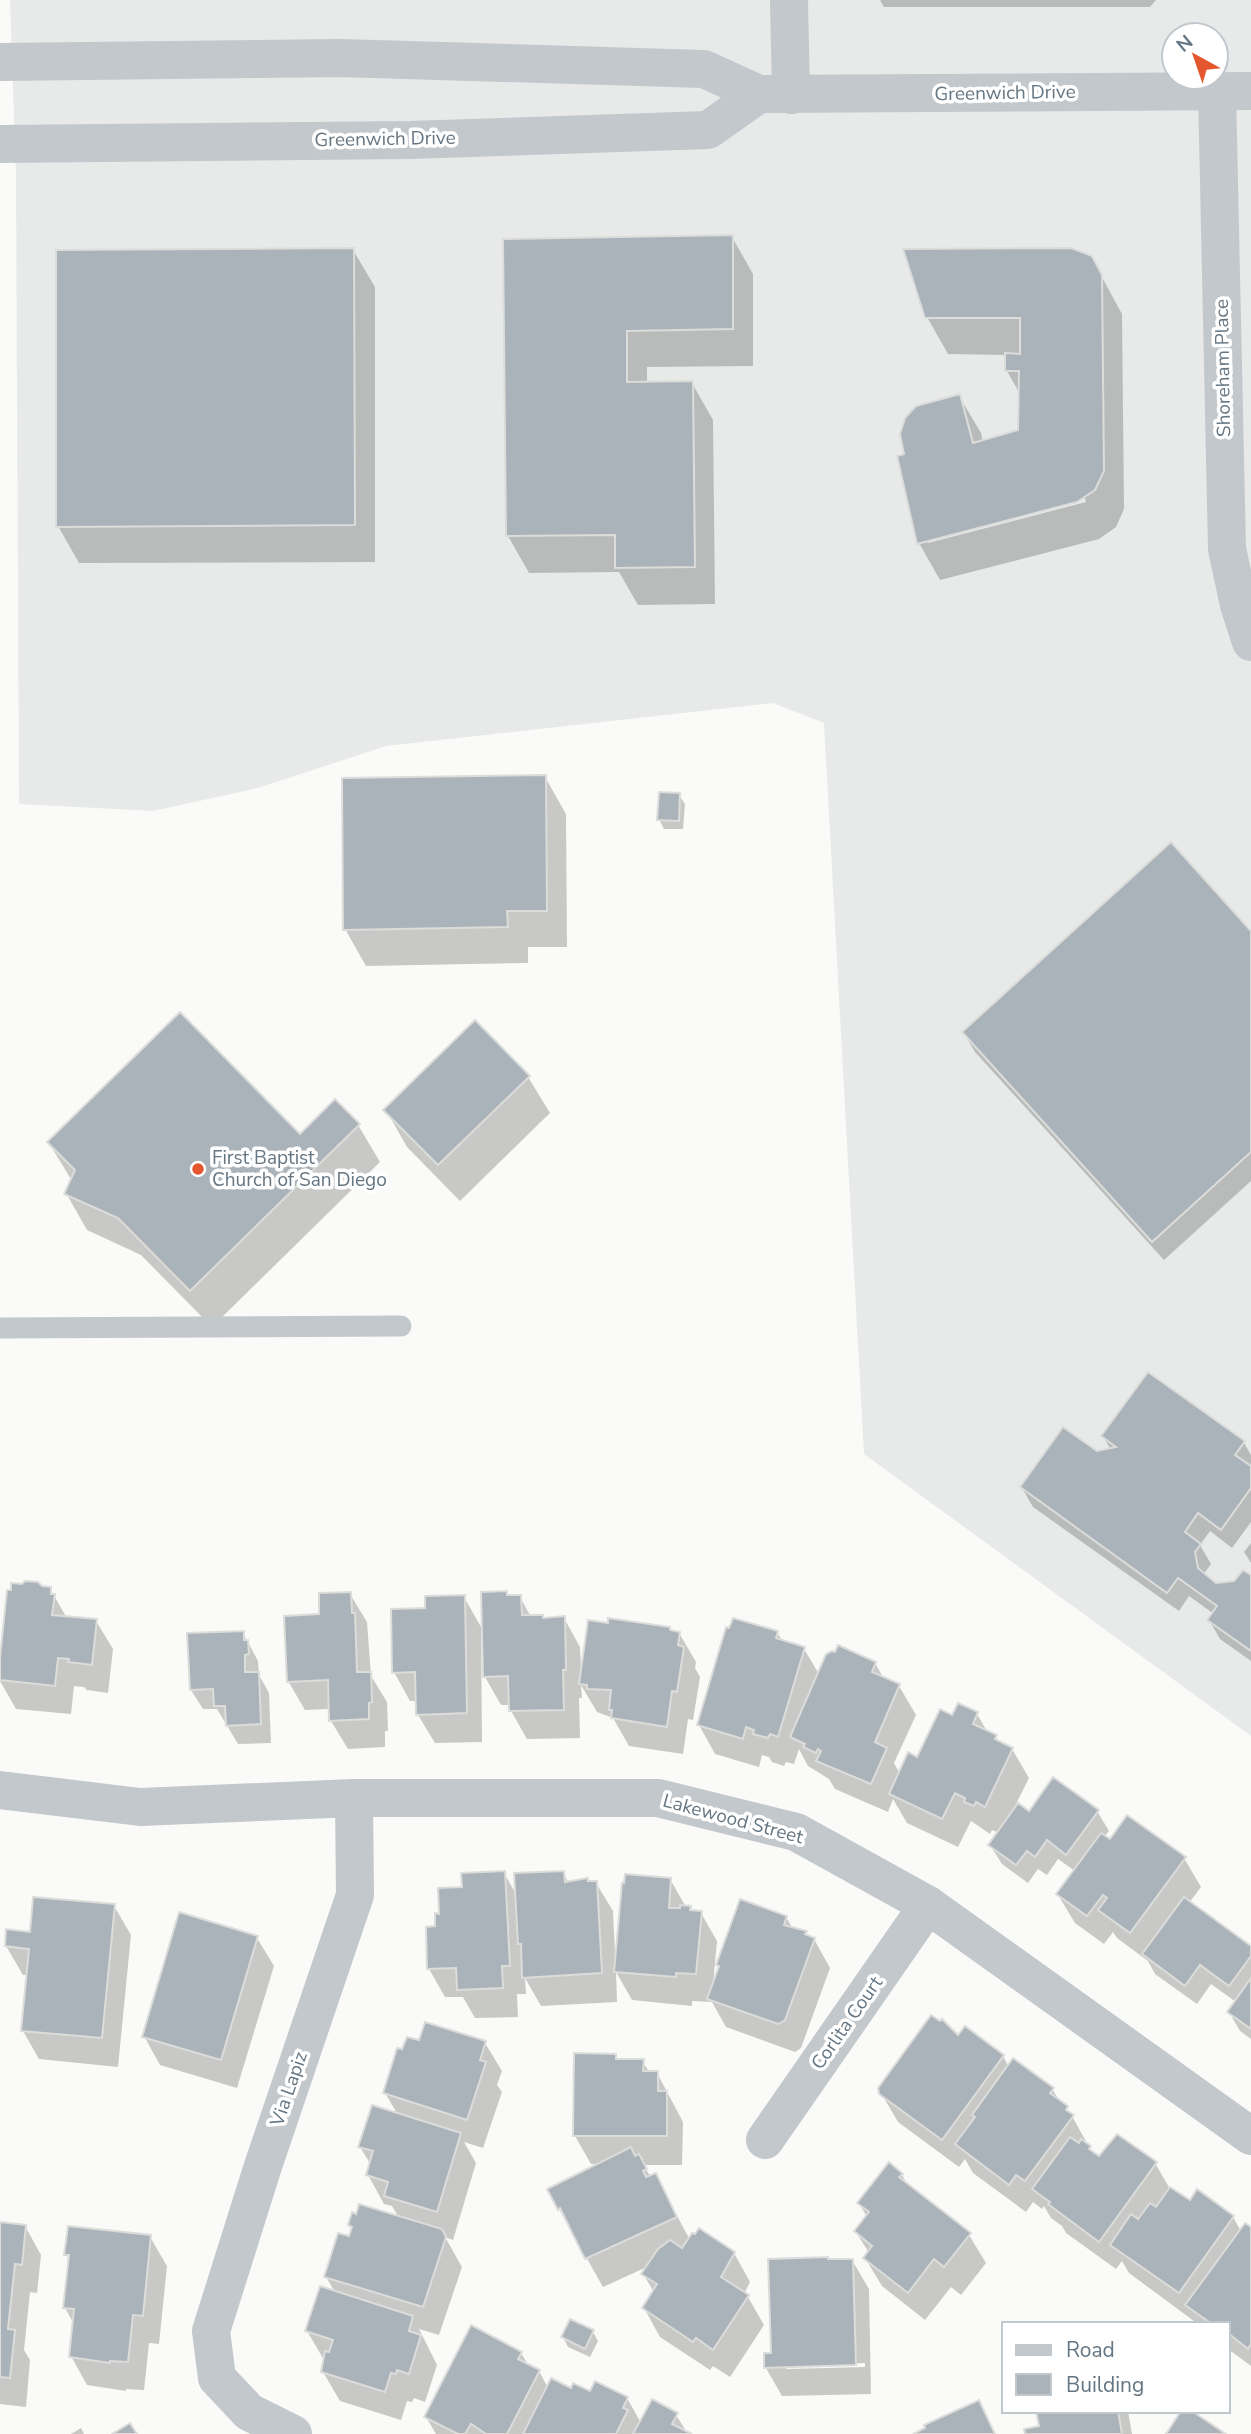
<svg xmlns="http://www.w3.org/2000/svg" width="1251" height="2434" font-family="'Nunito Sans',sans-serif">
	<rect width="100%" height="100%" fill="#fafaf8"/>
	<path fill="#e8e9e9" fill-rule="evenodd" d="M 10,0 L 1251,0 L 1251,1736 L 864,1454 L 824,723 L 773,703 L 386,746 L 258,788 L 153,811 L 19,804 L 16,176 ZM 1174,35 L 1216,35 L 1216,77 L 1174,77 Z"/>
	<g fill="#0003" fill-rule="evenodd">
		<path d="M 880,0 L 1156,0 L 1150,7 L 884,7 Z"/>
		<path d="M 732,237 L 753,274 L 753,366 L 647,367 L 647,383 L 692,383 L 713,420 L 715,604 L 638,605 L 619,572 L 529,573 L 508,536 L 505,241 Z"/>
		<path d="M 353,250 L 375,287 L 375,562 L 79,563 L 58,526 Z"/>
		<path d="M 1091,257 L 1122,314 L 1124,509 L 1116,527 L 1099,539 L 940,580 L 919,543 L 907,455 L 959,396 L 981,433 L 983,442 L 1019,432 L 1020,394 L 1007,371 L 1007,355 L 948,354 L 927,317 ZM 1085,498 L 1086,502 L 928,543 L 928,539 Z"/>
		<path d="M 545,777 L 566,814 L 567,947 L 528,947 L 528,963 L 366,966 L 345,929 Z"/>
		<path d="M 679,795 L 685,804 L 683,829 L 664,829 L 659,819 Z"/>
		<path d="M 1251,933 L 1251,1181 L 1164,1260 L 975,1052 L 964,1033 Z"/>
		<path d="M 528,1077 L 550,1113 L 460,1201 L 407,1147 L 386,1110 Z"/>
		<path d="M 358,1125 L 380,1162 L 212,1327 L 141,1255 L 87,1230 L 66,1193 L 72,1181 L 49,1143 L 300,1136 Z"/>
		<path d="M 1148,1374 L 1244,1443 L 1251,1455 L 1251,1522 L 1232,1548 L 1210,1531 L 1200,1545 L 1211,1564 L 1205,1572 L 1206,1577 L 1216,1585 L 1235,1583 L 1251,1577 L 1251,1661 L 1220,1639 L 1209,1620 L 1214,1614 L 1189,1596 L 1179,1611 L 1033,1507 L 1022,1488 L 1097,1453 L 1111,1450 L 1103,1436 Z"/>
		<path d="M 1251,1543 L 1251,1563 L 1244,1552 Z"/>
		<path d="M 41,1588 L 50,1589 L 67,1618 L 96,1621 L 113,1649 L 108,1693 L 87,1690 L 84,1687 L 74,1686 L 71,1714 L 16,1709 L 0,1681 L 0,1674 Z"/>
		<path d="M 350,1594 L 367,1622 L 371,1676 L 387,1702 L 388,1731 L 385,1731 L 385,1747 L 348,1749 L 331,1721 L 331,1709 L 305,1710 L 288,1681 L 321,1616 Z"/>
		<path d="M 464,1597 L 481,1627 L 482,1742 L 435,1743 L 418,1715 L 418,1701 L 410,1701 L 394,1672 L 427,1610 Z"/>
		<path d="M 508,1597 L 520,1597 L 531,1617 L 544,1619 L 564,1618 L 580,1647 L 581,1669 L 670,1632 L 679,1633 L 696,1662 L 695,1668 L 700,1677 L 693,1720 L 688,1719 L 683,1754 L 629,1746 L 613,1718 L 597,1712 L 581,1685 L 582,1698 L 579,1698 L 580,1738 L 527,1739 L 511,1711 L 510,1705 L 501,1705 L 485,1677 Z"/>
		<path d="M 777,1632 L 783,1642 L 804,1649 L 819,1674 L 875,1663 L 884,1679 L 899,1686 L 916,1715 L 894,1763 L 900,1774 L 918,1759 L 953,1717 L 977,1714 L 988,1733 L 996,1737 L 999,1743 L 1012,1749 L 1029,1778 L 1016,1804 L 1029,1813 L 1097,1811 L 1109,1831 L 1104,1837 L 1110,1841 L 1184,1858 L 1201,1887 L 1189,1903 L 1251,1948 L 1251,2039 L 1240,2031 L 1229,2012 L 1236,2002 L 1211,1984 L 1197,2004 L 1155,1974 L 1148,1961 L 1117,1938 L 1113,1932 L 1104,1944 L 1075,1923 L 1058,1895 L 1075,1871 L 1058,1859 L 1047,1875 L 1038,1869 L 1028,1883 L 1002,1864 L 990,1845 L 999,1833 L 992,1830 L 990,1834 L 971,1821 L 958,1847 L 907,1823 L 893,1799 L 888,1812 L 835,1789 L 829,1779 L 808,1766 L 799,1749 L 794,1764 L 786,1762 L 784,1766 L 772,1762 L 769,1757 L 762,1755 L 759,1767 L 715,1754 L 699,1725 Z"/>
		<path d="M 243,1633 L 258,1661 L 259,1675 L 269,1693 L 271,1743 L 238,1744 L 217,1709 L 203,1709 L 191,1690 Z"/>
		<path d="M 504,1873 L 517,1896 L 563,1873 L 569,1883 L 596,1883 L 613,1911 L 615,1954 L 617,1954 L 670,1879 L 686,1907 L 689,1908 L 692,1912 L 701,1913 L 717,1941 L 713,1984 L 720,1969 L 718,1965 L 786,1917 L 793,1929 L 805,1933 L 808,1937 L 814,1939 L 830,1968 L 801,2048 L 795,2052 L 726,2027 L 712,2002 L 692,2001 L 692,2006 L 632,2000 L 616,1972 L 617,2002 L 541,2006 L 525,1978 L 526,1994 L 517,1994 L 518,2017 L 475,2018 L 463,1997 L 445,1997 L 429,1969 L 437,1928 L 441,1915 L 464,1888 Z"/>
		<path d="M 114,1906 L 131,1935 L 118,2067 L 39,2059 L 23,2031 L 28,1975 L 23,1975 L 6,1946 L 32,1934 Z"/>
		<path d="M 257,1938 L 274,1966 L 237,2088 L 160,2065 L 144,2036 Z"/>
		<path d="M 959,2037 L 1003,2056 L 1009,2067 L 1052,2089 L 1061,2103 L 1072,2116 L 1093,2154 L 1100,2159 L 1155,2163 L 1170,2189 L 1190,2203 L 1233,2217 L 1241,2231 L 1251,2230 L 1251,2366 L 1228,2349 L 1228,2324 L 1198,2324 L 1129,2273 L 1122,2261 L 1116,2269 L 1066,2233 L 1062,2226 L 1051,2218 L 1044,2206 L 1042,2209 L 1033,2202 L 1026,2212 L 973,2173 L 965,2159 L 959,2167 L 898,2122 L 881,2093 Z"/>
		<path d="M 420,2042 L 485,2043 L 502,2071 L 497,2085 L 502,2092 L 483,2148 L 464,2142 L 476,2163 L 453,2240 L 445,2237 L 462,2267 L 439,2335 L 419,2329 L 437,2365 L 425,2402 L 414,2398 L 412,2402 L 407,2401 L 401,2420 L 340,2401 L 323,2372 L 324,2360 L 307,2331 L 335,2292 L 326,2277 L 350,2239 L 353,2230 L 350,2225 L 399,2218 L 392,2206 L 384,2204 L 368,2175 L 371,2165 L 360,2147 L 398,2115 L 385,2093 L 403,2052 Z"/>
		<path d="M 615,2055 L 618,2060 L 642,2061 L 650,2073 L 657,2073 L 683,2122 L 682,2165 L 643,2165 L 651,2177 L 655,2175 L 690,2240 L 734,2253 L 750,2282 L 744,2294 L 748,2297 L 764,2325 L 730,2377 L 713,2366 L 710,2370 L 660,2337 L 644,2308 L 654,2292 L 643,2274 L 649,2266 L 603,2287 L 559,2209 L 600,2164 L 591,2164 L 575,2136 Z"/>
		<path d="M 902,2175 L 909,2187 L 969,2235 L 986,2263 L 961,2295 L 951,2287 L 925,2320 L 882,2286 L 865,2258 L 869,2253 L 856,2232 L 867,2217 L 859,2203 Z"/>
		<path d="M 0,2224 L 25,2226 L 41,2255 L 37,2293 L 30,2292 L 24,2350 L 30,2360 L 26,2407 L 0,2404 Z"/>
		<path d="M 150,2237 L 167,2266 L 159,2344 L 149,2343 L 144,2390 L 126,2389 L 126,2391 L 87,2385 L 71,2356 L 74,2324 L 65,2308 L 70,2261 L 66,2254 Z"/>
		<path d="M 852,2260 L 869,2289 L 871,2394 L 782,2396 L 766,2368 L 772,2354 L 828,2261 ZM 865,2363 L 865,2367 L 786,2369 L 786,2366 Z"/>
		<path d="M 593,2332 L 598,2341 L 590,2357 L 568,2347 L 563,2337 Z"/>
		<path d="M 521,2353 L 529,2366 L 539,2371 L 548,2388 L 627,2398 L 641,2423 L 676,2415 L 688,2434 L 436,2434 L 426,2417 Z"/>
		<path d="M 1039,2411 L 1128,2411 L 1132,2434 L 1027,2434 L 1040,2428 Z"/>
		<path d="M 81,2428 L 84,2434 L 71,2434 Z"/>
	</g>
	<g fill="#aab3b9" stroke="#dcdcda" stroke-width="2">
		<path d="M 733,235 L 733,329 L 627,331 L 627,382 L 693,381 L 695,567 L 615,568 L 615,535 L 506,536 L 503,239 Z"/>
		<path d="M 354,248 L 355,525 L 56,527 L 56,250 Z"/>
		<path d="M 1071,248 L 1092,256 L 1102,275 L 1104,471 L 1095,490 L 1077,502 L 917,544 L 897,456 L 904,454 L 900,434 L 905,418 L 916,406 L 960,394 L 973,443 L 1018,430 L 1019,371 L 1005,371 L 1005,353 L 1020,354 L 1020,318 L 925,318 L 903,249 Z"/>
		<path d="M 546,775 L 547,911 L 507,911 L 508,927 L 343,930 L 342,778 Z"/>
		<path d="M 659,792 L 680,793 L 679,821 L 657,820 Z"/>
		<path d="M 1171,842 L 1251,931 L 1251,1152 L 1152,1242 L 962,1032 Z"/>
		<path d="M 180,1012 L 300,1134 L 335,1099 L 360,1124 L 190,1291 L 118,1218 L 64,1194 L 75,1170 L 47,1142 Z"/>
		<path d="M 475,1020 L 530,1076 L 438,1165 L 383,1110 Z"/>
		<path d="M 1148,1372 L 1245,1441 L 1235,1455 L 1251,1466 L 1251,1488 L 1221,1530 L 1198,1513 L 1185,1532 L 1201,1544 L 1195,1552 L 1198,1568 L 1216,1583 L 1234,1581 L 1243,1570 L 1251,1575 L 1251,1651 L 1207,1620 L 1217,1606 L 1178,1578 L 1167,1593 L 1020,1487 L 1063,1427 L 1097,1451 L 1116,1447 L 1101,1436 Z"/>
		<path d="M 25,1581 L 38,1582 L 42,1586 L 51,1587 L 51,1594 L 55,1594 L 52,1615 L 97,1619 L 92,1665 L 68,1662 L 69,1659 L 58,1658 L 55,1686 L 0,1680 L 0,1658 L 7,1590 L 11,1590 L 11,1583 L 22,1584 Z"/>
		<path d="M 507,1591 L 507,1595 L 521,1595 L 522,1615 L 543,1615 L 543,1618 L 565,1616 L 566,1670 L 563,1670 L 564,1710 L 509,1711 L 508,1676 L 483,1677 L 481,1592 Z"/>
		<path d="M 351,1592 L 352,1613 L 355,1613 L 357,1672 L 371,1672 L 372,1702 L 369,1703 L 369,1719 L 329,1721 L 328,1680 L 287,1682 L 284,1616 L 319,1614 L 319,1593 Z"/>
		<path d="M 465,1595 L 467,1713 L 416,1715 L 415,1672 L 392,1673 L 391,1609 L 425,1608 L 425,1596 Z"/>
		<path d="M 608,1618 L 670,1627 L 670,1630 L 680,1632 L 678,1645 L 684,1647 L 677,1692 L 672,1691 L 667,1727 L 611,1718 L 612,1710 L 609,1710 L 611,1690 L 587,1689 L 587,1685 L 579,1684 L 588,1620 L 608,1623 Z"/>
		<path d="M 733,1618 L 778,1631 L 776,1638 L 805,1647 L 778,1737 L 770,1734 L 768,1738 L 753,1734 L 754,1730 L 746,1727 L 743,1739 L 697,1725 L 726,1627 L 729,1628 Z"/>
		<path d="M 244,1631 L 244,1640 L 248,1640 L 249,1654 L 245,1655 L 245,1672 L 259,1672 L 261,1724 L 226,1726 L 225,1706 L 214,1706 L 213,1689 L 190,1690 L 187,1633 Z"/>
		<path d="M 838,1645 L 876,1662 L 872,1672 L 900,1684 L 875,1742 L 887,1748 L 871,1784 L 816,1761 L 821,1751 L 818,1749 L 816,1753 L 803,1747 L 805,1744 L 790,1737 L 826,1654 L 832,1651 L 835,1652 Z"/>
		<path d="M 958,1703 L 978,1712 L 973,1724 L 997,1735 L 995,1739 L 1013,1748 L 985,1807 L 976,1802 L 974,1806 L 964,1802 L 965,1798 L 955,1793 L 942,1819 L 889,1794 L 908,1752 L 917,1757 L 940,1709 L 952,1715 Z"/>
		<path d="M 1053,1777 L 1099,1810 L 1066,1855 L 1047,1840 L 1035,1857 L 1027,1851 L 1016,1865 L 988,1845 L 1018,1803 L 1029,1811 Z"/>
		<path d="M 1127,1815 L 1186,1857 L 1130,1933 L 1098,1910 L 1107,1898 L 1103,1895 L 1087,1916 L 1056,1894 L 1101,1833 L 1110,1839 Z"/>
		<path d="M 505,1871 L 510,1966 L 502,1966 L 503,1988 L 457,1990 L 456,1968 L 427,1969 L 426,1927 L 435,1926 L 435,1913 L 439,1914 L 438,1888 L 462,1887 L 461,1873 Z"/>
		<path d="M 564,1871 L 565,1882 L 588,1878 L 588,1881 L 597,1881 L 602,1973 L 522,1978 L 521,1944 L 518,1944 L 514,1873 Z"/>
		<path d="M 625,1874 L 671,1878 L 669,1908 L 680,1908 L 680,1905 L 691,1906 L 690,1910 L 702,1911 L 696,1974 L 676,1973 L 676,1977 L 614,1972 L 622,1883 L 624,1883 Z"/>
		<path d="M 33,1897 L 115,1904 L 102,2038 L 21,2031 L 29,1949 L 5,1946 L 6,1929 L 30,1932 Z"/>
		<path d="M 1184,1897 L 1251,1946 L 1251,1956 L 1229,1986 L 1200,1965 L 1185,1986 L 1142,1954 Z"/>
		<path d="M 740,1899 L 787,1916 L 784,1925 L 807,1931 L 805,1934 L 815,1938 L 785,2020 L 778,2024 L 707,1999 L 719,1966 L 716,1965 Z"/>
		<path d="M 179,1912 L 258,1936 L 221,2060 L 142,2037 Z"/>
		<path d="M 1251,1978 L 1251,2029 L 1227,2012 Z"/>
		<path d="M 931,2015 L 940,2021 L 942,2019 L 958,2035 L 965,2026 L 1004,2055 L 942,2140 L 879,2094 L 878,2088 Z"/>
		<path d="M 425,2022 L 486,2041 L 480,2060 L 486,2062 L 467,2120 L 383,2093 L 397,2048 L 402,2049 L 407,2037 L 419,2040 Z"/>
		<path d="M 574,2053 L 616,2054 L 616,2059 L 644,2059 L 643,2071 L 658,2071 L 658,2091 L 667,2091 L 667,2136 L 573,2136 Z"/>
		<path d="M 1013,2058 L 1054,2088 L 1050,2093 L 1068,2106 L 1066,2110 L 1074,2115 L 1025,2181 L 1016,2175 L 1009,2185 L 955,2144 L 975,2117 L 972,2115 Z"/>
		<path d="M 372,2105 L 461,2133 L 437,2212 L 384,2196 L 388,2182 L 366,2175 L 373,2151 L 358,2147 Z"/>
		<path d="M 1117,2134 L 1157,2162 L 1099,2242 L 1048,2204 L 1050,2202 L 1032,2189 L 1070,2137 L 1079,2143 L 1081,2139 L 1091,2146 L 1089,2149 L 1099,2156 Z"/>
		<path d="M 631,2147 L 635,2156 L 639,2154 L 647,2169 L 643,2171 L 646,2177 L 656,2173 L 677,2217 L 585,2259 L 560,2208 L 558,2210 L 547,2189 Z"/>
		<path d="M 889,2162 L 903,2174 L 899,2177 L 971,2233 L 944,2267 L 934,2259 L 908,2293 L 863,2258 L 872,2246 L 854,2231 L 869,2212 L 857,2203 Z"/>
		<path d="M 1170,2187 L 1190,2200 L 1197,2189 L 1234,2216 L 1179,2293 L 1110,2245 L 1131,2214 L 1138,2219 L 1150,2203 L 1156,2207 Z"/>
		<path d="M 359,2204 L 442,2229 L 446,2237 L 423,2307 L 324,2277 L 338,2233 L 349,2236 L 352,2227 L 348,2225 L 352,2212 L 356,2214 Z"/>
		<path d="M 0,2222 L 26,2225 L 22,2265 L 15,2264 L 8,2329 L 15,2330 L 10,2378 L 0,2377 Z"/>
		<path d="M 1245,2223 L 1251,2227 L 1251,2344 L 1248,2349 L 1228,2333 L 1228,2324 L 1212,2324 L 1185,2305 Z"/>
		<path d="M 68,2226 L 151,2235 L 143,2316 L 133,2315 L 128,2362 L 110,2361 L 110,2363 L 69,2357 L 74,2309 L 63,2308 L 69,2255 L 64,2255 Z"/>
		<path d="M 699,2228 L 735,2252 L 721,2277 L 749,2295 L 713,2350 L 696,2338 L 693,2342 L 642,2308 L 657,2284 L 641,2274 L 658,2249 L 670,2240 L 682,2248 L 692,2233 L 695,2234 Z"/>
		<path d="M 828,2257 L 828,2259 L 853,2259 L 856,2365 L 764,2368 L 764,2353 L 771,2353 L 768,2259 Z"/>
		<path d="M 320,2286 L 413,2316 L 409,2331 L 421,2335 L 409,2374 L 397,2370 L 396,2374 L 391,2373 L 385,2392 L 321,2372 L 325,2351 L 329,2352 L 333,2340 L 305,2331 Z"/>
		<path d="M 570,2319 L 594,2330 L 585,2349 L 561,2337 Z"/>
		<path d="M 471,2325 L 522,2352 L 518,2359 L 540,2370 L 507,2434 L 486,2434 L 471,2424 L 465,2434 L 458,2434 L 424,2417 Z"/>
		<path d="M 551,2378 L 571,2388 L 573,2383 L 590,2391 L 595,2381 L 628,2397 L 623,2408 L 628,2410 L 616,2434 L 523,2434 Z"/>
		<path d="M 652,2399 L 678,2413 L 672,2424 L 692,2434 L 633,2434 Z"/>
		<path d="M 979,2400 L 995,2434 L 913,2434 L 925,2428 L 924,2425 Z"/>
		<path d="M 1036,2411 L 1118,2411 L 1122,2434 L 1025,2434 L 1024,2429 L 1039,2426 Z"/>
		<path d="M 1181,2411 L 1192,2411 L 1226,2434 L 1166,2434 Z"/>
		<path d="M 130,2423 L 137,2434 L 112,2434 Z"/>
	</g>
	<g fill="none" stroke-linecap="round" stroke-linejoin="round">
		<path stroke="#c3c8cc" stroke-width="21" d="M 0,1328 L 401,1326"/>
		<g stroke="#c3c8cc" stroke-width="38">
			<path d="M 789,0 L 791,95"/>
			<path d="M 0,62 L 341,58 L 704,69 L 759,94 L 1251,91"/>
			<path d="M 1217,91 L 1227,549 L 1239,605 L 1251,642"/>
			<path d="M 0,144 L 410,140 L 708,130 L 759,94"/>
			<path d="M 0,1790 L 140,1807 L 354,1798 L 658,1798 L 796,1832 L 928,1905 L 1251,2136"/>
			<path d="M 765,2140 L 928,1905"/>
			<path d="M 293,2434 L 249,2412 L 217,2378 L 211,2331 L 263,2166 L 355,1895 L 354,1798"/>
		</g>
	</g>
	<circle fill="#e4572e" stroke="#fff" stroke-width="2.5" cx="198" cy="1169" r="7"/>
	<g text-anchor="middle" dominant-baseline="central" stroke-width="7" stroke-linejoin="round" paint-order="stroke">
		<g font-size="19" fill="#657683" stroke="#fff">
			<text transform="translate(1005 93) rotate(-1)">Greenwich Drive</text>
			<text transform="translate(385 139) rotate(-1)">Greenwich Drive</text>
			<text transform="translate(1223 368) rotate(-91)">Shoreham Place</text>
			<text transform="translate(733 1819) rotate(15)">Lakewood Street</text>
			<text transform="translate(847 2023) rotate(-55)">Corlita Court</text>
			<text transform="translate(289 2089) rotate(-71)">Via Lapiz</text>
		</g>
		<g font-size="19" fill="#657683" stroke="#fff" text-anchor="start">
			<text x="212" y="1158">First Baptist<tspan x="212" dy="22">Church of San Diego</tspan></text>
		</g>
	</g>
	<rect x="1002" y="2322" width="228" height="91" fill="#ffffff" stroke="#c1c8cd" stroke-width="2"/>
	<rect x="1016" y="2345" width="35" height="10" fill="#c3c8cc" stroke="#c1c8cd" stroke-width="2"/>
	<text x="1066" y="2357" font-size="21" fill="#657683">Road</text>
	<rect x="1016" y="2374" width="35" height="21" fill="#aab3b9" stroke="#c1c8cd" stroke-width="2"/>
	<text x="1066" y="2392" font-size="21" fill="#657683">Building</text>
	<g transform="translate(1195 56) rotate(320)"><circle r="33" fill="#ffffff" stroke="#c1c8cd" stroke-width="2"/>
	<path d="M0-5L12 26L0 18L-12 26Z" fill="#e4572e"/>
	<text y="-10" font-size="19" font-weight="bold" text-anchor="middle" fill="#657683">N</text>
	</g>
</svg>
